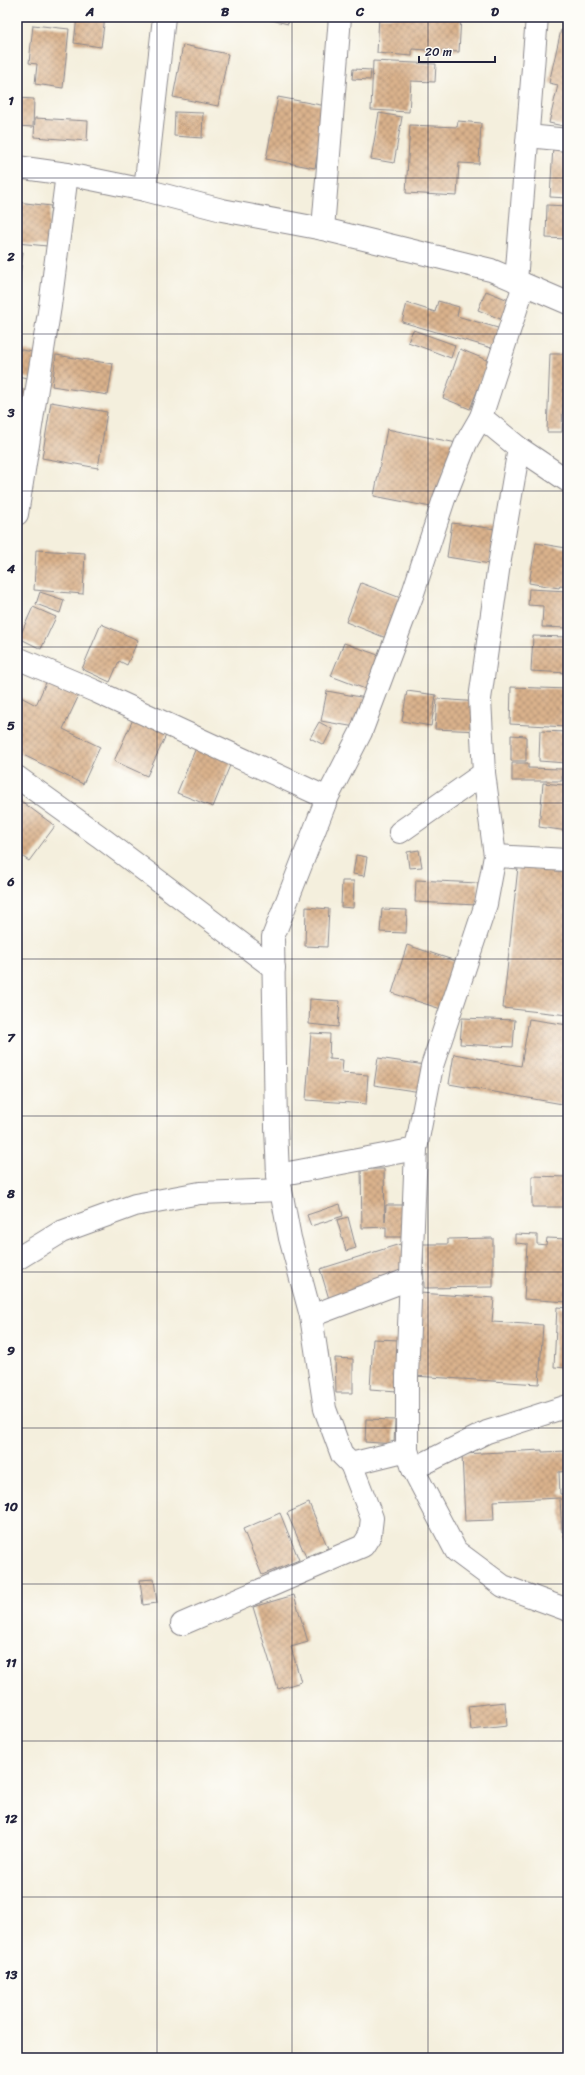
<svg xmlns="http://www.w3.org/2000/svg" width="585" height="2075" font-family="Sriracha,sans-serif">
	<defs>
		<pattern id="building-cross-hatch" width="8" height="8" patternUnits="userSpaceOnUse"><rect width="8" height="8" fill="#dab28c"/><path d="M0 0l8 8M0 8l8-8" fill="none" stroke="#b09074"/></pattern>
	</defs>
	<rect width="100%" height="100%" fill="#fdfcf7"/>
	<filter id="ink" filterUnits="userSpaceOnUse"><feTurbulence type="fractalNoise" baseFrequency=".025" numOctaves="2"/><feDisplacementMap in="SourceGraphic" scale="8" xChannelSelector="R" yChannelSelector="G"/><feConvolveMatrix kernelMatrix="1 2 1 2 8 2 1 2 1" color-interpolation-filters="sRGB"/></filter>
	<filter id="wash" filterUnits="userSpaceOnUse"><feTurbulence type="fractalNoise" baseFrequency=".012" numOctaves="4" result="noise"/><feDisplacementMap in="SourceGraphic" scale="16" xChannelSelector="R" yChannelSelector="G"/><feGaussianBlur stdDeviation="0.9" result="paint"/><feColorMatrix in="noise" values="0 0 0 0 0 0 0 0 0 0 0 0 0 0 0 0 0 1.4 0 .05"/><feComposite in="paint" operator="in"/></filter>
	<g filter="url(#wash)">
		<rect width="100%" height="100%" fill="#f4efdd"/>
		<g id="blocks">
			<g fill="url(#building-cross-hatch)">
				<path d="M 77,17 L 105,17 L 101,47 L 74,43 Z"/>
				<path d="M 260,17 L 289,17 L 288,24 Z"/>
				<path d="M 379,17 L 461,17 L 459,52 L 412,49 L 412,56 L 377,53 Z"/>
				<path d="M 33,25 L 69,29 L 63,88 L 35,84 L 37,64 L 29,63 Z"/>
				<path d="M 561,30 L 568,32 L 568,127 L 549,123 L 558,85 L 549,83 Z"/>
				<path d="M 183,45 L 228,54 L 218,106 L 173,97 Z"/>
				<path d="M 373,61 L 436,64 L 435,82 L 411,81 L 409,112 L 371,110 Z"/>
				<path d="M 353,69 L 371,70 L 370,80 L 352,79 Z"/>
				<path d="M 278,97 L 326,106 L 315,168 L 266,159 Z"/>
				<path d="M 17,98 L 34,99 L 33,127 L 17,126 Z"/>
				<path d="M 175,112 L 203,113 L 202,138 L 174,136 Z"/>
				<path d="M 379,113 L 402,117 L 394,163 L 371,159 Z"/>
				<path d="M 35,118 L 88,121 L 87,141 L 34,137 Z"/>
				<path d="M 458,121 L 481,123 L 479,164 L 459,163 L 457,196 L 406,193 L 410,125 L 457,127 Z"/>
				<path d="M 553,146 L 568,147 L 568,198 L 550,197 Z"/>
				<path d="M 17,202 L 51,206 L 47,246 L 17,243 Z"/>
				<path d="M 547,205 L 568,206 L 568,239 L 546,238 Z"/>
				<path d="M 17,251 L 23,252 L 19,283 L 17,283 Z"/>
				<path d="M 486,291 L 511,301 L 503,320 L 478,310 Z"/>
				<path d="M 438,301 L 459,307 L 457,316 L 508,331 L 502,351 L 402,322 L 407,303 L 435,312 Z"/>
				<path d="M 413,330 L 455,345 L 451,358 L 408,342 Z"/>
				<path d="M 17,349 L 38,353 L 33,379 L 17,376 Z"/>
				<path d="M 460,349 L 489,361 L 470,409 L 443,398 Z"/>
				<path d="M 550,354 L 565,354 L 562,432 L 547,432 Z"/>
				<path d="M 56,355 L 113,364 L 108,395 L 52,386 Z"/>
				<path d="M 17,389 L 30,391 L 25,423 L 17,422 Z"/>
				<path d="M 51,402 L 107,412 L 98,468 L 42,458 Z"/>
				<path d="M 17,425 L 24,425 L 23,440 L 17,440 Z"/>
				<path d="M 387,429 L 457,443 L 453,467 L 445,466 L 436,508 L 374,496 Z"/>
				<path d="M 452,523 L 496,529 L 490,564 L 447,557 Z"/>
				<path d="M 536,543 L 566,548 L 568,543 L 568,587 L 560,586 L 559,588 L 529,583 Z"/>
				<path d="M 36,550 L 85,553 L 83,594 L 34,590 Z"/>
				<path d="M 361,583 L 406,600 L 391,640 L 346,622 Z"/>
				<path d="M 529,589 L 568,591 L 568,628 L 542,627 L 543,606 L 528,605 Z"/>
				<path d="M 40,592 L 64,600 L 60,613 L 36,604 Z"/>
				<path d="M 33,607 L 56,617 L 41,649 L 19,638 Z"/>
				<path d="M 101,624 L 138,640 L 127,665 L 119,661 L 110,682 L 82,669 Z"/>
				<path d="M 533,636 L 568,637 L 568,673 L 531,671 Z"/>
				<path d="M 344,643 L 381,656 L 368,690 L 331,676 Z"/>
				<path d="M 48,678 L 80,693 L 63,729 L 100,747 L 83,784 L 17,752 L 17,695 L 36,705 Z"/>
				<path d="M 511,687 L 568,689 L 568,727 L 510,724 Z"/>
				<path d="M 327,691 L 366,698 L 361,728 L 321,721 Z"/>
				<path d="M 407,691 L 436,695 L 431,726 L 402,721 Z"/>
				<path d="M 437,699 L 480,702 L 479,731 L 435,729 Z"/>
				<path d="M 135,715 L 168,731 L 147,776 L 114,761 Z"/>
				<path d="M 319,722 L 332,729 L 324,745 L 310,738 Z"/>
				<path d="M 540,731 L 568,732 L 568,831 L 539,827 L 543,783 L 564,785 L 566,763 L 539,761 Z"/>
				<path d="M 511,735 L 526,736 L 526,761 L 511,761 Z"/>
				<path d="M 198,743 L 233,758 L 213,807 L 177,793 Z"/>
				<path d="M 512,763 L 528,763 L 528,768 L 562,769 L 562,781 L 512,781 Z"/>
				<path d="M 17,798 L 55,826 L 29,861 L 17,853 Z"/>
				<path d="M 419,850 L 422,867 L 409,868 L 407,852 Z"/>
				<path d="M 356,855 L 367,857 L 364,876 L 353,874 Z"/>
				<path d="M 518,867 L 568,872 L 568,1015 L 503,1008 Z"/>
				<path d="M 416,880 L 478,883 L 477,905 L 415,902 Z"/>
				<path d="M 342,881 L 354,881 L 353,908 L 341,907 Z"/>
				<path d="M 306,907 L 329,909 L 327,947 L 305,946 Z"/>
				<path d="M 382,909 L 407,910 L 406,933 L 380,932 Z"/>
				<path d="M 407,945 L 459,962 L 444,1010 L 392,993 Z"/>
				<path d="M 310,999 L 340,1001 L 338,1027 L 309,1024 Z"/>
				<path d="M 462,1018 L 515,1020 L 513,1047 L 460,1044 Z"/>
				<path d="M 529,1019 L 568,1025 L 568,1105 L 449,1084 L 454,1054 L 521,1066 Z"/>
				<path d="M 311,1033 L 330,1034 L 329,1059 L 343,1060 L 342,1073 L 368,1075 L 366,1104 L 306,1100 Z"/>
				<path d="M 378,1058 L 425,1065 L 421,1092 L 374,1085 Z"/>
				<path d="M 361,1169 L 384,1169 L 385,1222 L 386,1205 L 407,1205 L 407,1237 L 386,1237 L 386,1227 L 362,1228 Z"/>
				<path d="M 532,1176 L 568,1177 L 568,1207 L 532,1207 Z"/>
				<path d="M 340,1204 L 343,1216 L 311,1226 L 307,1215 Z"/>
				<path d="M 348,1217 L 356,1248 L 346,1251 L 337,1220 Z"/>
				<path d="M 515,1234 L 537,1235 L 537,1244 L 546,1245 L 547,1238 L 568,1239 L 568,1302 L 524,1299 L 527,1244 L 515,1243 Z"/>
				<path d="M 493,1238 L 493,1287 L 424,1288 L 423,1244 L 448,1244 L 448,1239 Z"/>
				<path d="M 400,1244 L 409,1275 L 329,1299 L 320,1269 Z"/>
				<path d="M 419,1293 L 494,1298 L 492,1322 L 543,1325 L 539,1384 L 414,1376 Z"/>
				<path d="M 557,1307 L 568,1308 L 568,1368 L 554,1367 Z"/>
				<path d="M 373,1339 L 400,1340 L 397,1391 L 370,1389 Z"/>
				<path d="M 335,1358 L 353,1359 L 353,1393 L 336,1393 Z"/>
				<path d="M 366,1419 L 395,1420 L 394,1444 L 365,1442 Z"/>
				<path d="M 542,1450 L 542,1452 L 568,1451 L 568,1471 L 559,1472 L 560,1494 L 568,1494 L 568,1532 L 562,1532 L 560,1498 L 493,1501 L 494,1520 L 465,1521 L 462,1454 Z"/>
				<path d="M 309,1503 L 328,1548 L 306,1557 L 287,1513 Z"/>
				<path d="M 280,1513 L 299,1560 L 262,1575 L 243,1529 Z"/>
				<path d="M 568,1534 L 568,1554 L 567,1554 L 564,1535 Z"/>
				<path d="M 154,1579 L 157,1603 L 143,1605 L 140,1580 Z"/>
				<path d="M 294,1595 L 308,1642 L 291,1647 L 301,1682 L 278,1689 L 253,1607 Z"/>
				<path d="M 505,1702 L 507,1726 L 471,1730 L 468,1706 Z"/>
			</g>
		</g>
	</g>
	<g filter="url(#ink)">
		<use href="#blocks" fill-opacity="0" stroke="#8b888c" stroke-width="1"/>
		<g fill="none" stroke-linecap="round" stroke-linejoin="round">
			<defs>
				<g id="minor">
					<path d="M 528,136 L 568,140"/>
					<path d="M 145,190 L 164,17"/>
					<path d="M 323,229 L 340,17"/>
					<path d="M 516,281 L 537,17"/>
					<path d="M 524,285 L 481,417 L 519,448 L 568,481"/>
					<path d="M 17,514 L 50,306 L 67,174"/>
					<path d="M 17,658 L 95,691 L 327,798"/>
					<path d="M 17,777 L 99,836 L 274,968"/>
					<path d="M 400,832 L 484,773"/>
					<path d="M 495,856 L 568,860"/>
					<path d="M 278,1175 L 416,1149 L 432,1066 L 486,904 L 495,856 L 484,773 L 480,699 L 498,571 L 519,448"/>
					<path d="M 17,1259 L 61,1232 L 135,1205 L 200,1193 L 281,1190"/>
					<path d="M 412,1278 L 311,1316 L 290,1238 L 278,1175 L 276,1127 L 273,937 L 327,798 L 361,732 L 412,596 L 444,499 L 466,443 L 481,417"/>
					<path d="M 311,1316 L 325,1409 L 342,1455 L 351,1464"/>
					<path d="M 568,1406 L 487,1432 L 413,1469 L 456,1551 L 503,1586 L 568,1610"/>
					<path d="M 407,1450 L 407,1377 L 416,1149"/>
					<path d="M 182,1624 L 363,1546 L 370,1535 L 372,1518 L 351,1464 L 407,1450 L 413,1469"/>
				</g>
				<path id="secondary" d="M 17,167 L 67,174 L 145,190 L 222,210 L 323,229 L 491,270 L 568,303"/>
			</defs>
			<use href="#minor" stroke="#8b888c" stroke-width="24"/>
			<use href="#secondary" stroke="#8b888c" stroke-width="24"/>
			<use href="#minor" stroke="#fff" stroke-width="22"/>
			<use href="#secondary" stroke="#fff" stroke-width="22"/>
		</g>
	</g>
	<path fill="none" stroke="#22223b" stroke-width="1" stroke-opacity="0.55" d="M 157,17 L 157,2058M 292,17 L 292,2058M 428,17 L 428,2058M 17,178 L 568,178M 17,334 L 568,334M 17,491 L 568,491M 17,647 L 568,647M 17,803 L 568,803M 17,959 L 568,959M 17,1116 L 568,1116M 17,1272 L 568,1272M 17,1428 L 568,1428M 17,1584 L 568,1584M 17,1741 L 568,1741M 17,1897 L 568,1897"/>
	<rect width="585" height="2075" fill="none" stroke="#fdfcf7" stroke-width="44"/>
	<path d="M419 56v6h76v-6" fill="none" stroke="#22223b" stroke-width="2"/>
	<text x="425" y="56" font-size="12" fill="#22223b" stroke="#fdfcf7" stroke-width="3" paint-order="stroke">20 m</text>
	<rect x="22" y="22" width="541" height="2031" fill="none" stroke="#22223b" stroke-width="1.5"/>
	<g font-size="13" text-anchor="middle" font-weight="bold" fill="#22223b">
		<text x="90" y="16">A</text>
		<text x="225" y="16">B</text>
		<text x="360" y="16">C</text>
		<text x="495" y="16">D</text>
		<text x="11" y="105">1</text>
		<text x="11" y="261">2</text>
		<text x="11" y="417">3</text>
		<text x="11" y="573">4</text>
		<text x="11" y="730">5</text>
		<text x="11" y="886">6</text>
		<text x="11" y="1042">7</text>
		<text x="11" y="1198">8</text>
		<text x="11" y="1355">9</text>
		<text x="11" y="1511">10</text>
		<text x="11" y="1667">11</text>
		<text x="11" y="1823">12</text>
		<text x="11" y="1979">13</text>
	</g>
</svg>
